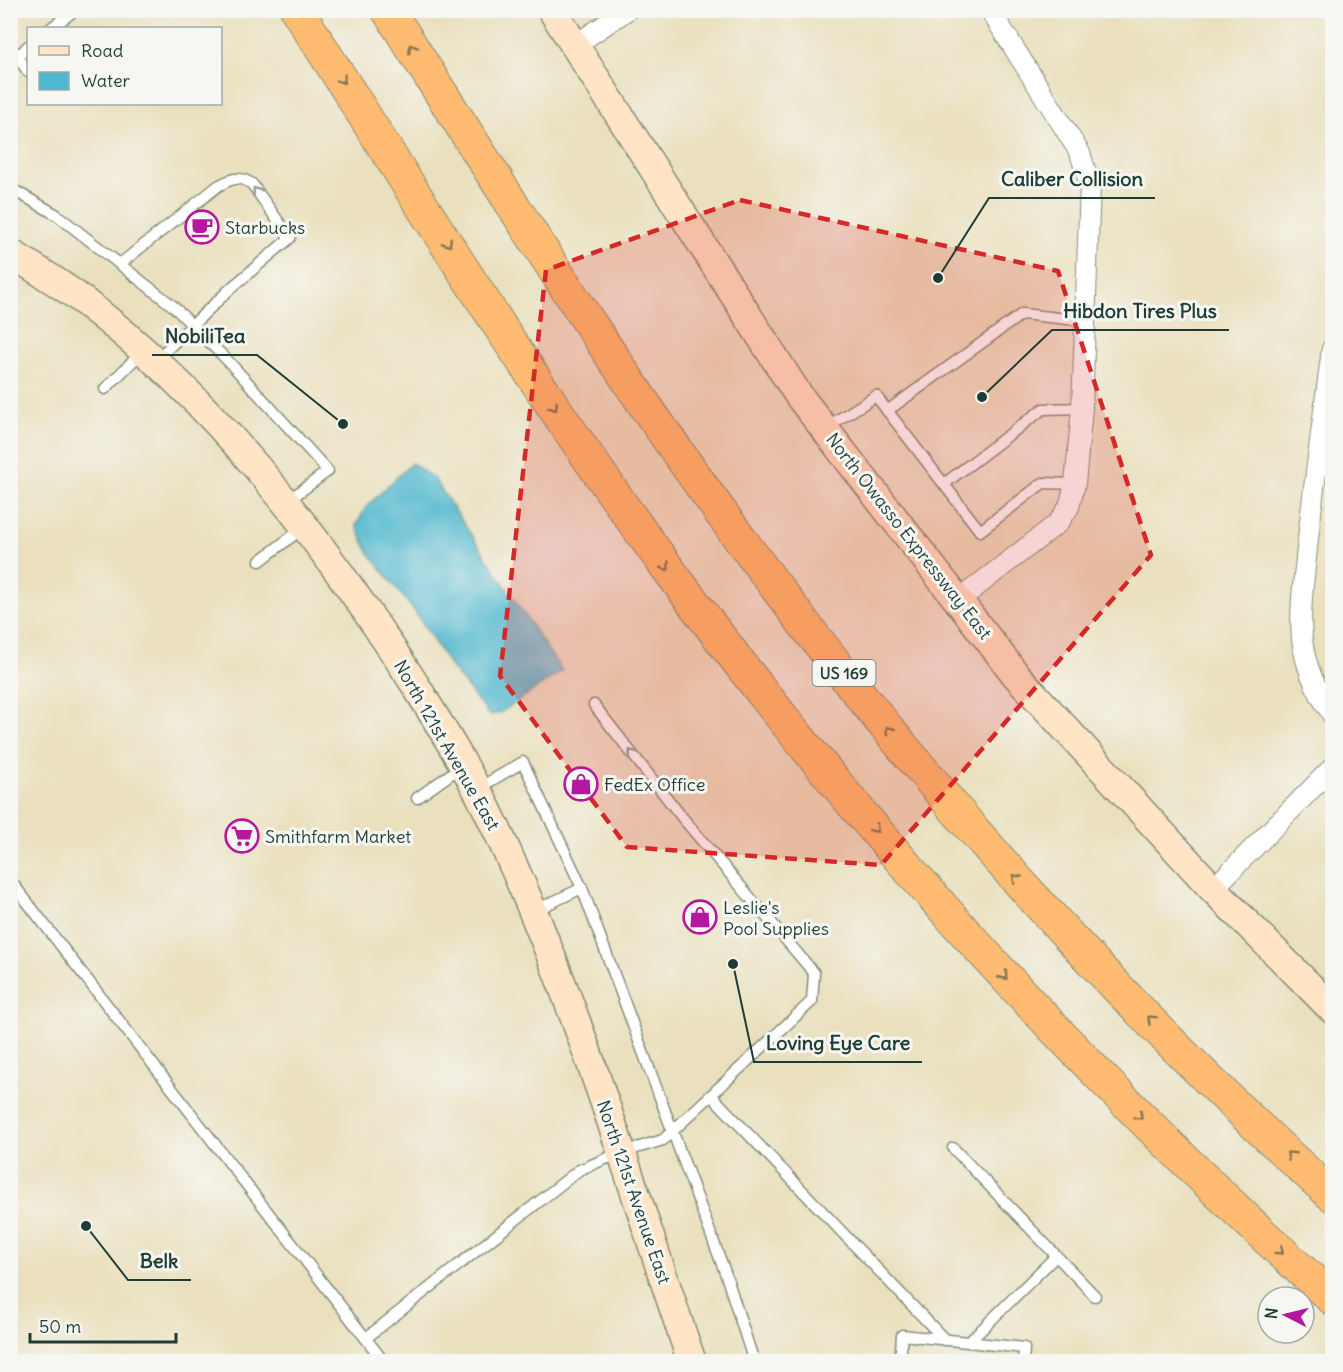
<svg xmlns="http://www.w3.org/2000/svg" width="1343" height="1372" font-family="Delius,sans-serif">
	<rect width="100%" height="100%" fill="#f6f6f2"/>
	<filter id="ink" filterUnits="userSpaceOnUse"><feTurbulence type="fractalNoise" baseFrequency=".0167" numOctaves="2"/><feDisplacementMap in="SourceGraphic" scale="12" xChannelSelector="R" yChannelSelector="G"/><feConvolveMatrix kernelMatrix="1 2 1 2 8 2 1 2 1" color-interpolation-filters="sRGB"/></filter>
	<filter id="wash" filterUnits="userSpaceOnUse"><feTurbulence type="fractalNoise" baseFrequency=".008" numOctaves="4" result="noise"/><feDisplacementMap in="SourceGraphic" scale="24" xChannelSelector="R" yChannelSelector="G"/><feGaussianBlur stdDeviation="1.35" result="paint"/><feColorMatrix in="noise" values="0 0 0 0 0 0 0 0 0 0 0 0 0 0 0 0 0 1.4 0 .05"/><feComposite in="paint" operator="in"/></filter>
	<g filter="url(#wash)">
		<rect width="100%" height="100%" fill="#eae0bd"/>
		<path fill="#4fb7ce" stroke="#377a81" stroke-width="1.5" d="M 412,463 L 434,479 L 562,671 L 500,713 L 489,715 L 448,663 L 415,612 L 370,554 L 356,526 L 367,506 Z"/>
	</g>
	<g filter="url(#ink)">
		<g fill="none" stroke-linecap="round" stroke-linejoin="round">
			<defs>
				<g id="lane">
					<path d="M 51,28 L 75,10"/>
					<path d="M 10,45 L 28,72"/>
					<path d="M 10,65 L 28,46"/>
					<path d="M 10,188 L 57,215 L 173,306 L 230,363 L 328,471 L 286,502"/>
					<path d="M 120,264 L 218,186 C 231,179 238,175 252,184 L 290,238 L 230,289 L 156,360"/>
					<path d="M 105,389 L 142,352"/>
					<path d="M 887,411 L 1022,314 L 1086,321"/>
					<path d="M 825,428 L 876,396 L 980,531 L 1043,483 L 1075,484"/>
					<path d="M 944,484 L 1043,409 L 1082,408"/>
					<path d="M 260,561 L 304,527"/>
					<path d="M 477,789 L 523,762 L 582,888 L 726,1275 L 754,1362"/>
					<path d="M 417,798 L 462,766"/>
					<path d="M 10,880 L 384,1362"/>
					<path d="M 534,911 L 582,888"/>
					<path d="M 711,1095 L 945,1340"/>
					<path d="M 953,1148 L 1095,1296"/>
					<path d="M 366,1338 L 579,1170 L 620,1153 L 663,1140 L 812,1001 L 814,973 L 681,816 L 594,705"/>
					<path d="M 969,1342 L 1056,1256"/>
					<path d="M 900,1362 L 902,1335 L 1024,1348 L 1023,1362"/>
				</g>
				<g id="street">
					<path d="M 575,45 L 627,10"/>
					<path d="M 1332,349 C 1324,412 1315,475 1308,539 C 1305,572 1299,605 1302,639 C 1305,666 1317,692 1332,714"/>
					<path d="M 959,600 L 1058,523 L 1069,507 L 1075,484 L 1082,408 L 1090,185 L 1080,153 L 990,10"/>
					<path d="M 1213,889 L 1332,768"/>
				</g>
				<g id="secondary">
					<path d="M 552,10 L 799,396 L 1016,675 L 1213,889 L 1332,1009"/>
					<path d="M 10,253 C 33,267 56,281 78,297 C 213,397 324,542 414,683 C 443,730 473,778 496,828 C 577,999 630,1183 692,1362"/>
				</g>
				<g id="highway">
					<path d="M 297,10 C 417,197 534,388 666,566 C 862,833 1086,1077 1332,1298"/>
					<path d="M 388,10 C 510,201 630,394 767,575 C 932,795 1127,1012 1332,1195"/>
				</g>
			</defs>
			<use href="#lane" stroke="#848e78" stroke-width="13"/>
			<use href="#street" stroke="#848e78" stroke-width="22"/>
			<use href="#secondary" stroke="#848e78" stroke-width="31"/>
			<use href="#highway" stroke="#848e78" stroke-width="35"/>
			<use href="#lane" stroke="#fff" stroke-width="10"/>
			<use href="#street" stroke="#fff" stroke-width="20"/>
			<use href="#secondary" stroke="#ffe4c6" stroke-width="28"/>
			<use href="#highway" stroke="#febb71" stroke-width="33"/>
		</g>
		<defs><path id="oneway-chevron" d="M-2-3.5L2.5 0L-2 3.5" fill="none" stroke-width="1.6" stroke-linecap="round" stroke-linejoin="round" transform="scale(1.5)"/></defs>
		<g stroke="#83764f">
			<use href="#oneway-chevron" transform="translate(412 48) rotate(-123)"/>
			<use href="#oneway-chevron" transform="translate(342 80) rotate(57)"/>
			<use href="#oneway-chevron" transform="translate(448 243) rotate(57)"/>
			<use href="#oneway-chevron" transform="translate(554 407) rotate(57)"/>
			<use href="#oneway-chevron" transform="translate(666 567) rotate(54)"/>
			<use href="#oneway-chevron" transform="translate(889 730) rotate(-130)"/>
			<use href="#oneway-chevron" transform="translate(875 829) rotate(49)"/>
			<use href="#oneway-chevron" transform="translate(1016 878) rotate(-133)"/>
			<use href="#oneway-chevron" transform="translate(1004 976) rotate(48)"/>
			<use href="#oneway-chevron" transform="translate(1151 1019) rotate(-135)"/>
			<use href="#oneway-chevron" transform="translate(1139 1116) rotate(44)"/>
			<use href="#oneway-chevron" transform="translate(1290 1155) rotate(-136)"/>
			<use href="#oneway-chevron" transform="translate(1280 1251) rotate(42)"/>
		</g>
		<g stroke="#8f9e9a">
			<use href="#oneway-chevron" transform="translate(256 191) rotate(-127)"/>
			<use href="#oneway-chevron" transform="translate(632 753) rotate(-128)"/>
		</g>
	</g>
	<path fill="#d62828" fill-opacity="0.2" stroke="#d62828" stroke-width="4.5" stroke-dasharray="12 8" stroke-linejoin="round" d="M 740,200 L 1058,271 L 1151,555 L 881,865 L 627,847 L 500,676 L 546,270 Z"/>
	<defs>
		<symbol id="cafe-ring" viewBox="-11 -11 22 22"><circle r="9.5" fill="#f6f6f2" stroke="#b5179e" stroke-width="1.5"/><path d="M-5.5-4.5H6V0H3Q3 3.5 0 3.5H-2.5Q-5.5 3.5-5.5 0ZM3-3.2v2h1.7v-2ZM-6 4.5H4V6H-6Z" fill="#b5179e"/></symbol>
		<symbol id="shop-ring" viewBox="-11 -11 22 22"><circle r="9.5" fill="#f6f6f2" stroke="#b5179e" stroke-width="1.5"/><path d="M-5-2.5h2.3a2.7 3.5 0 0 1 5.4 0H5L5.5 6h-11ZM-1.5-2.5h3a1.5 2.3 0 0 0-3 0Z" fill="#b5179e"/></symbol>
		<symbol id="supermarket-ring" viewBox="-11 -11 22 22"><circle r="9.5" fill="#f6f6f2" stroke="#b5179e" stroke-width="1.5"/><path d="M-6-5.5h2.5l.6 2H6L4.5 2H-2.5L-4.4-4H-6ZM-1.5 3.2a1.3 1.3 0 1 0 .1 0ZM3 3.2a1.3 1.3 0 1 0 .1 0Z" fill="#b5179e"/></symbol>
	</defs>
	<g fill-rule="evenodd">
		<use href="#cafe-ring" x="183" y="208" width="38" height="38"/>
		<use href="#shop-ring" x="562" y="765" width="38" height="38"/>
		<use href="#supermarket-ring" x="223" y="817" width="38" height="38"/>
		<use href="#shop-ring" x="681" y="898" width="38" height="38"/>
	</g>
	<g text-anchor="middle" dominant-baseline="central" stroke-width="6" stroke-linejoin="round" paint-order="stroke">
		<rect fill="#f6f6f2" stroke="#60746d" stroke-width="1.5" x="812.5" y="660" width="63" height="26" rx="4.5"/>
		<g font-size="16" font-weight="bold" fill="#1f3d34">
			<text x="844" y="673">US 169</text>
		</g>
		<g font-size="18" fill="#1f3d34" stroke="#f6f6f2" text-anchor="start">
			<text x="225" y="227">Starbucks</text>
			<text x="604" y="784">FedEx Office</text>
			<text x="265" y="836">Smithfarm Market</text>
			<text x="723" y="907">Leslie's<tspan x="723" dy="21">Pool Supplies</tspan></text>
		</g>
		<g font-size="18" fill="#1f3d34" stroke="#f6f6f2">
			<text transform="translate(909 536) rotate(52)">North Owasso Expressway East</text>
			<text transform="translate(447 745) rotate(60)">North 121st Avenue East</text>
			<text transform="translate(634 1192) rotate(71)">North 121st Avenue East</text>
		</g>
	</g>
	<path fill="none" stroke="#1f3d34" stroke-width="2" d="M938 278L989 198H1155M982 397L1052 330H1229M343 424L257 355H152M733 964L754 1062H922M86 1226L128 1280H191"/>
	<g fill="#1f3d34" stroke="#f6f6f2" stroke-width="2">
		<circle cx="938" cy="278" r="6"/>
		<circle cx="982" cy="397" r="6"/>
		<circle cx="343" cy="424" r="6"/>
		<circle cx="733" cy="964" r="6"/>
		<circle cx="86" cy="1226" r="6"/>
	</g>
	<g font-size="20" text-anchor="middle" font-weight="bold" fill="#1f3d34" stroke="#f6f6f2" stroke-width="6" stroke-linejoin="round" paint-order="stroke">
		<text x="1072" y="186">Caliber Collision</text>
		<text x="1140" y="318">Hibdon Tires Plus</text>
		<text x="205" y="343">NobiliTea</text>
		<text x="838" y="1050">Loving Eye Care</text>
		<text x="159" y="1268">Belk</text>
	</g>
	<rect width="1343" height="1372" fill="none" stroke="#f6f6f2" stroke-width="36"/>
	<rect x="27" y="27" width="195" height="78" fill="#f6f6f2" stroke="#a0aca6" stroke-width="1.5"/>
	<rect x="39" y="46" width="30" height="9" fill="#ffe4c6" stroke="#a0aca6" stroke-width="1.5"/>
	<text x="81" y="57" font-size="18" fill="#1f3d34">Road</text>
	<rect x="39" y="72" width="30" height="18" fill="#4fb7ce" stroke="#a0aca6" stroke-width="1.5"/>
	<text x="81" y="87" font-size="18" fill="#1f3d34">Water</text>
	<g transform="translate(1286 1315) rotate(277)"><circle r="28" fill="#f6f6f2" stroke="#a0aca6" stroke-width="1.5"/>
	<path d="M0-4.5L10 22L0 15L-10 22Z" fill="#b5179e"/>
	<text y="-9" font-size="16" font-weight="bold" text-anchor="middle" fill="#1f3d34">N</text>
	</g>
	<path d="M30 1333v9h146v-9" fill="none" stroke="#1f3d34" stroke-width="3"/>
	<text x="39" y="1333" font-size="18" fill="#1f3d34" stroke="#f6f6f2" stroke-width="4.5" paint-order="stroke">50 m</text>
</svg>
